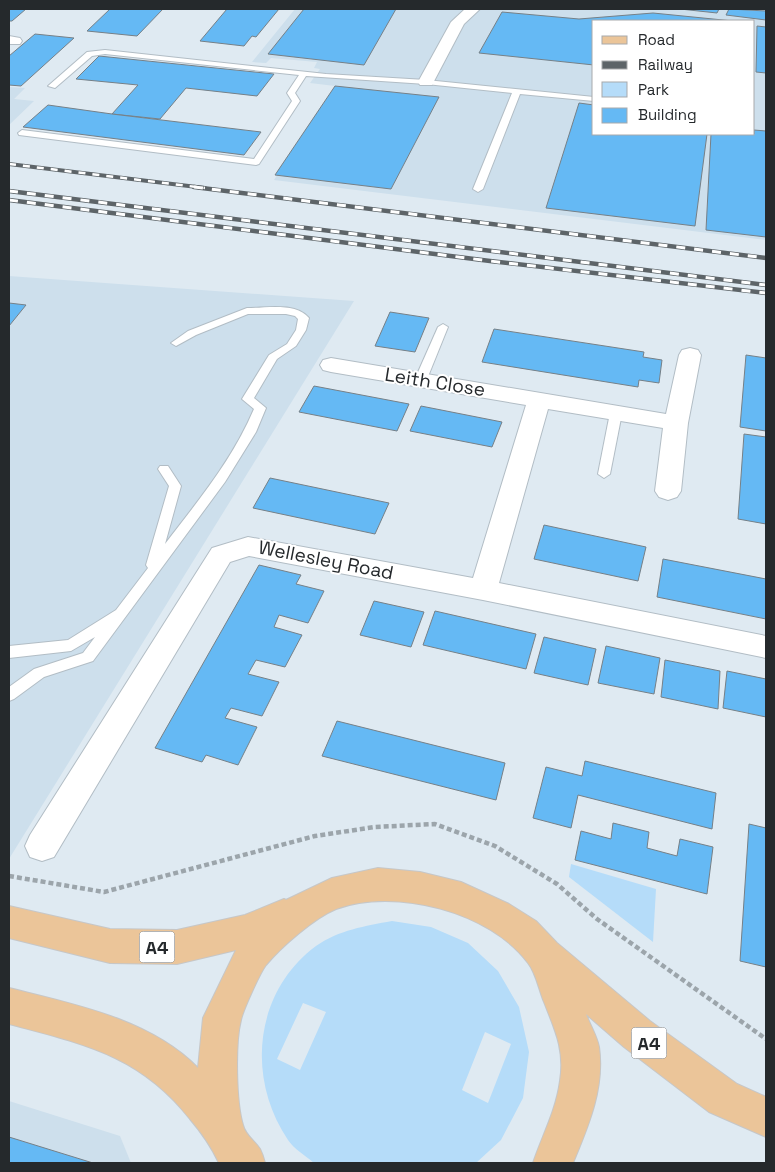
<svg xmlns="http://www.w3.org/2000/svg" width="775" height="1172" font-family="'Space Grotesk',sans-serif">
	<rect width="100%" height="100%" fill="#dfeaf2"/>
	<g fill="#cddfec" fill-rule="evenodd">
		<path d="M 295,9 L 766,9 L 766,240 L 274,180 L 335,86 L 310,83 L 320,69 L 314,68 L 317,62 L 271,58 L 266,63 L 252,62 ZM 594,21 L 754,21 L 754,134 L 594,134 Z"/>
		<path d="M 9,87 L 25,88 L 14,99 L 34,101 L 9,125 Z"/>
		<path d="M 9,276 L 354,301 L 9,859 Z"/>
		<path d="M 9,1101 L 120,1136 L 131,1163 L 9,1163 Z"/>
	</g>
	<g fill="#b5dcf9" fill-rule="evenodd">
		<path d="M 571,864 L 656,889 L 653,942 L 569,877 Z"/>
		<path d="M 392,921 L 431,927 L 468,943 L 498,971 L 519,1007 L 529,1052 L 523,1098 L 501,1140 L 476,1163 L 314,1163 C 306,1156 294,1149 288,1140 C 246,1078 254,992 316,946 C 339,930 365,926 392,921 ZM 303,1003 L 326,1012 L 300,1070 L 277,1059 ZM 485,1032 L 511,1044 L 488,1103 L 462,1090 Z"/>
	</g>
	<g fill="#65b9f4" stroke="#768087">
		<path d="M 9,9 L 26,9 L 12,21 L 9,21 Z"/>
		<path d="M 110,9 L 163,9 L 137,36 L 87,31 Z"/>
		<path d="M 227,9 L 279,9 L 256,37 L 252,36 L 244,46 L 200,41 Z"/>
		<path d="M 304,9 L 396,9 L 364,65 L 268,54 Z"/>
		<path d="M 680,9 L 719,9 L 717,13 Z"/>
		<path d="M 729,9 L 766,11 L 766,20 L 726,15 Z"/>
		<path d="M 502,12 L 579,19 L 653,13 L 733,21 L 594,21 L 594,65 L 479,53 Z"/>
		<path d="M 757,26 L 766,27 L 766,73 L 756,72 Z"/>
		<path d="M 35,34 L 74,38 L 21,86 L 9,85 L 9,56 Z"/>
		<path d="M 99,56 L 274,74 L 257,96 L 186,88 L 160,119 L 112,114 L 138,85 L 76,79 Z"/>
		<path d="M 335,86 L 439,97 L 391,189 L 275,175 Z"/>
		<path d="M 579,103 L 594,105 L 594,134 L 707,134 L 695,226 L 546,208 Z"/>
		<path d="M 48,105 L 112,114 L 261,132 L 244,155 L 23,127 Z"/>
		<path d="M 754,130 L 766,131 L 766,237 L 706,230 L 711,134 L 754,134 Z"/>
		<path d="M 9,303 L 26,305 L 9,326 Z"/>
		<path d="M 390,312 L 429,318 L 415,352 L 375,346 Z"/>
		<path d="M 494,329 L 644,352 L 643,357 L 662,360 L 659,383 L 639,380 L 638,387 L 482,362 Z"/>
		<path d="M 746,355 L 766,358 L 766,431 L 740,427 Z"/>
		<path d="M 314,386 L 409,404 L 397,431 L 299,412 Z"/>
		<path d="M 421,406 L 502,422 L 492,447 L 410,431 Z"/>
		<path d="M 744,434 L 766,437 L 766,524 L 738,519 Z"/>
		<path d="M 270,478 L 389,503 L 375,534 L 253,508 Z"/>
		<path d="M 544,525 L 646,547 L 638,581 L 534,559 Z"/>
		<path d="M 663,559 L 766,579 L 766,619 L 657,597 Z"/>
		<path d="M 259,565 L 301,575 L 296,584 L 324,591 L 308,623 L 279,615 L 274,627 L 302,635 L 285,667 L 256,660 L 248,674 L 279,682 L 262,716 L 231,708 L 225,718 L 257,727 L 238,765 L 206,755 L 202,762 L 155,748 Z"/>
		<path d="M 374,601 L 424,612 L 411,647 L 360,635 Z"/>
		<path d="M 435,611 L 536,634 L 526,669 L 423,645 Z"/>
		<path d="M 544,637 L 596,649 L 588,685 L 534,673 Z"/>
		<path d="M 606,646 L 660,658 L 654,694 L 598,683 Z"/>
		<path d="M 665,660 L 720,671 L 718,709 L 661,697 Z"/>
		<path d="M 727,671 L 766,679 L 766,717 L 723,708 Z"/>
		<path d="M 337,721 L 505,763 L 496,800 L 322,756 Z"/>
		<path d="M 585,761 L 716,793 L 712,829 L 578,795 L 571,828 L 533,818 L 546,767 L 582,776 Z"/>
		<path d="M 613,823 L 649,832 L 647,848 L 677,856 L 680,839 L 713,847 L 707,894 L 575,860 L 581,831 L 611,839 Z"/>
		<path d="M 749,824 L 766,828 L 766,967 L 740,961 Z"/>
		<path d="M 9,1137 L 93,1163 L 9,1163 Z"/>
	</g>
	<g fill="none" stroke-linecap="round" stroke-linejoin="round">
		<defs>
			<g id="service">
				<path d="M 105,50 L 326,74 L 426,80 L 594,97 L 594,101 L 520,94 L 483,189 L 478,192 L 473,189 L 512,93 L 426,84 L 306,76 L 295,93 L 300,101 L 259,164 L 256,165 L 19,135 L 18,133 L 22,130 L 254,159 L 292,101 L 287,93 L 299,75 L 105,54 L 92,56 L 55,88 L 48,86 L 87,52 Z"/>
				<path d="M 247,308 C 266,308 296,302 309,318 L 306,330 L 296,346 L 277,359 L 254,398 L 266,408 L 256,432 L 225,482 L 93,661 L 44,677 L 14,699 L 9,701 L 9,687 L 34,669 L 83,653 L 95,637 L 71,651 L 9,658 L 9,646 L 68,640 L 116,610 L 148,568 L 146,565 L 169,486 L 158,469 L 160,466 L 168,466 L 181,486 L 165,544 C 198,501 233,459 254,409 L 242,399 L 269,355 L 287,344 L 296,330 L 298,319 L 295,316 L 286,314 L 248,314 L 196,335 L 176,346 L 171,343 L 188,331 Z"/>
				<path d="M 443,324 L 448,327 L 427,379 L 425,381 L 417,381 L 415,379 L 438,327 Z"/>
				<path d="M 616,409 L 622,413 L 610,474 L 604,478 L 598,474 L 610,413 Z"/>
			</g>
			<g id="minor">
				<path d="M 465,9 L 480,9 L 464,24 L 432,85 L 420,85 L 418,82 L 451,22 Z"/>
				<path d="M 9,36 L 20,38 L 22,41 L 20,44 L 9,44 Z"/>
				<path d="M 690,348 L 698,350 L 701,355 L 688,423 L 681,491 L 677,497 L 668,500 L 659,497 L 655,491 L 663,428 L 548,409 L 499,583 L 766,636 L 766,658 L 483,600 L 249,556 L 230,562 L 54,857 L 42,861 L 30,857 L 25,846 L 30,835 L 212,548 L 248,537 L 473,578 L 526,405 L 331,372 L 323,370 L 320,365 L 323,360 L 331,358 L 666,414 L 679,355 L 682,350 Z"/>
			</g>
			<path id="primary" d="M 378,868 L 420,872 L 461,882 L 509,904 L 536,921 L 557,943 L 650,1021 L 737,1084 L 766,1097 L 766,1137 L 709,1112 L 624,1047 L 586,1014 C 590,1025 597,1036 599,1047 C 605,1088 588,1127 573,1163 L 533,1163 C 542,1136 556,1111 560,1081 C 565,1050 555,1030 544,1002 C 539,990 536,973 528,963 C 491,912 395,887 336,909 C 314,918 281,947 266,965 C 260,973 243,1010 241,1020 C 235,1043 236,1102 243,1125 C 245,1135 255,1141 260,1149 C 262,1153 264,1159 265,1163 L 219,1163 C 211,1146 202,1133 190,1119 C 140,1055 83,1044 9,1024 L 9,988 C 73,1004 150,1019 198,1068 L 203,1018 L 236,950 L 177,964 L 110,963 L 9,938 L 9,906 L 110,929 L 177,930 L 245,915 L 284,899 L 286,900 L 332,878 Z"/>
		</defs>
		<use href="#service" stroke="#b2bdc5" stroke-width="2"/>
		<use href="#minor" stroke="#b2bdc5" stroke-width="2"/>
		<use href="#primary" stroke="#c6c7c8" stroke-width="2"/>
		<path stroke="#9ca5ab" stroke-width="4.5" stroke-dasharray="5 3" stroke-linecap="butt" d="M 9,876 L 104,892 L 315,836 L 375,827 L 435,824 L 495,846 L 557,884 L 597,919 L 766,1039"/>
		<use href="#service" fill="#fff" fill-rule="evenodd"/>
		<use href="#minor" fill="#fff" fill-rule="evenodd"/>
		<use href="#primary" fill="#ebc599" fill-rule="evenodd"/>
		<defs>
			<path id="rail-far1" d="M 9,164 L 205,188"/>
			<g id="rail">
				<path d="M 194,187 L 766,258"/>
				<path d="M 9,191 L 766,285"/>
				<path d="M 9,200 L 490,261 L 766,293"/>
			</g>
		</defs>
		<use href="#rail-far1" stroke="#5d6468" stroke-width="4"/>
		<use href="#rail" stroke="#5d6468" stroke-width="4.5"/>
		<use href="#rail-far1" stroke="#fff" stroke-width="2.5" stroke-dasharray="7" stroke-linecap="butt"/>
		<use href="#rail" stroke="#fff" stroke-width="3" stroke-dasharray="9" stroke-linecap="butt"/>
	</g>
	<g text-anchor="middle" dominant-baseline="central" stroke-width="4" stroke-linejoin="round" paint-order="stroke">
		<g fill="#fff" stroke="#66696b" stroke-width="1">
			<rect x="139.5" y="931.5" width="35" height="31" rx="4"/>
			<rect x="631.5" y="1027.5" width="35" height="31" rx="4"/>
		</g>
		<g font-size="18" font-weight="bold" fill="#25292c">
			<text x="157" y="947">A4</text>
			<text x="649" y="1043">A4</text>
		</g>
		<g font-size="19" fill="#25292c" stroke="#fff">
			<text transform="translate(435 382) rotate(9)">Leith Close</text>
			<text transform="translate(326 560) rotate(11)">Wellesley Road</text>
		</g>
	</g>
	<rect width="775" height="1172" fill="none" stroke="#25292c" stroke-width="20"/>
	<rect x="592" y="20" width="162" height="115" fill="#ffffff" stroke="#a8a9ab"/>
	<rect x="602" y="36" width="25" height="8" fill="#ebc599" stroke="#a8a9ab"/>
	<text x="638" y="45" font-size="15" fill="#25292c">Road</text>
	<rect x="602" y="61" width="25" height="8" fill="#5d6468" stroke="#a8a9ab"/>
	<text x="638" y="70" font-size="15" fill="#25292c">Railway</text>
	<rect x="602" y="82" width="25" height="15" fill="#b5dcf9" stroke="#a8a9ab"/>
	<text x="638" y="95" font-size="15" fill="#25292c">Park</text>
	<rect x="602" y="108" width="25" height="15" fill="#65b9f4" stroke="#a8a9ab"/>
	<text x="638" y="120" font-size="15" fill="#25292c">Building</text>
</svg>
